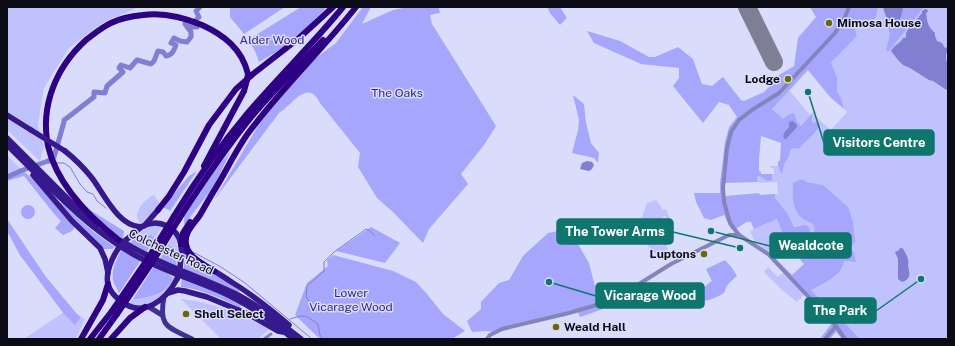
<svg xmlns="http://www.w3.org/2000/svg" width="955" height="346" font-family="'Public Sans',sans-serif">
	<rect width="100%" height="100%" fill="#dadcfb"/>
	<g fill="#bfc2fd">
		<path d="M 7,7 L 139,7 L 102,23 L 68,49 L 44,88 L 40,111 L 38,126 L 44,146 L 40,161 L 7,130 Z"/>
		<path d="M 877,7 L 948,7 L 948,339 L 860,339 L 844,322 L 841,323 L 810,290 C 822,285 843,276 844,261 L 855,262 L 854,253 L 823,185 L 806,182 L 792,187 L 794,201 L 805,220 L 813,224 C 815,230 815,232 811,237 L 810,234 L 799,225 L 794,227 L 788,214 L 775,198 L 775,194 L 778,194 L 777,182 L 759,183 L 757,177 L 760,176 L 762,178 L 772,180 L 772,174 L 774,174 L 774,169 L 770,167 L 770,166 L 779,166 L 780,172 L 784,171 L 784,165 L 789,156 L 791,149 L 796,148 L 799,148 L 819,129 L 812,121 L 812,113 L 814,111 L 817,112 L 814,115 L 831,130 L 847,112 L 844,109 L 841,98 L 837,91 L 837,77 L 831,63 L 857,36 L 855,28 L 860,21 L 875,19 L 878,10 Z"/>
		<path d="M 788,91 L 790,91 L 810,115 L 801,126 L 797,121 L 794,113 L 783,120 L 772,109 Z"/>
		<path d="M 7,155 L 20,168 L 7,176 Z"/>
		<path d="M 154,195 L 160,204 L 152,213 L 140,225 C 139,222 137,218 137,215 C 138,206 147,198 154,195 Z"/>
		<path d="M 656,200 L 663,210 L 666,209 L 672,223 L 669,224 L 665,216 L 661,218 L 664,225 C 659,227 656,230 657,235 L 659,236 L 663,234 L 664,236 L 662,237 L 668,249 L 662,252 L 660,250 L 655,253 L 631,229 L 641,220 L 647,203 Z"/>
		<path d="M 777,219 L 787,244 L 769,250 L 768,252 L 755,242 L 750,231 Z"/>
		<path d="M 150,226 L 159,226 L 162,227 L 155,238 L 151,235 L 136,238 L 135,237 L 142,231 Z"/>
		<path d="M 174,234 C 179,245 178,255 177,267 L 176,266 L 176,249 L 168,245 Z"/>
		<path d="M 768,267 L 778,277 L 785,271 L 806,293 L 797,302 L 782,290 L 764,272 Z"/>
		<path d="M 167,273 L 175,275 C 172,287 160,301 148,304 C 142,306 136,305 129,304 L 133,299 L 136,299 Z"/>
		<path d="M 181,299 C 213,302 242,315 270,329 L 258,339 L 221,339 Z"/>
		<path d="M 64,312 L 75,325 L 81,317 L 85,319 L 76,339 L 24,339 Z"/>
	</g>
	<g fill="#a6a6fc">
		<path d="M 230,7 L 285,7 L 244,34 L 230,17 Z"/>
		<path d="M 301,7 L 327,7 L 304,30 L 283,48 L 259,62 L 255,51 L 248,40 Z"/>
		<path d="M 363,7 L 371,7 L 362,24 L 393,10 L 408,7 L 439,8 L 440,13 L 430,15 L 432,24 L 496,126 L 484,145 L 461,174 L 468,184 L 429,229 L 423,243 L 393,212 L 377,198 L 358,167 L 360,153 L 320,103 C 307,78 293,105 279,113 L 214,200 L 261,121 L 303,71 L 317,57 L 336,43 Z"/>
		<path d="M 547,7 L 560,7 L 567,18 L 560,25 L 550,13 Z"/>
		<path d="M 810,7 L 877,7 L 878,10 L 875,19 L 860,21 L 855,28 L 857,36 L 831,63 L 837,77 L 837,91 L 841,98 L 844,109 L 830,97 L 808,70 L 772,109 L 783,119 C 786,116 789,114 794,113 L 797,121 L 801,126 L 812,113 L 812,121 L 814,123 L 817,122 L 820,125 C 818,132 804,142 799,149 L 796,148 L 791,149 L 789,156 L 784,165 L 783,173 L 780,172 L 779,167 L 778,166 L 778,161 L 780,161 L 781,143 L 761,136 L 759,160 L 759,171 L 761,172 L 761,174 L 772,174 L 772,180 L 767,181 L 759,176 L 757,177 L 758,182 L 725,183 L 724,189 L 725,196 L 759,193 L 760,195 L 775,194 L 775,198 L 788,214 L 794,227 L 804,225 L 808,226 L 810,229 L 810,234 L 811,236 C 815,232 815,230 813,224 C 809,222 803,220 799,215 C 792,207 792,193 793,183 L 799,180 L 804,180 L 806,182 L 823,185 L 848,207 L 853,222 L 855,241 L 851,248 L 854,253 L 856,262 L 844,261 C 843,276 822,284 811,290 L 841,323 L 844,322 L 860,339 L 842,339 L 836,332 L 830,339 L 820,339 L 831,324 L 773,259 L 775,258 L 792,275 L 804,264 L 787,244 L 777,219 L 754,229 L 751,222 C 745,221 742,226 737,228 C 736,228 732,229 731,229 L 724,215 L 711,220 L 704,218 L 696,202 L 694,193 L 720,193 L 720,183 L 725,142 L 729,127 L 737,117 L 729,105 L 719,102 L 703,123 L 673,86 L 679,78 L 679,68 L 641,64 L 594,43 L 587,31 L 620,41 L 649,57 L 655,57 L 678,47 L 693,59 L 702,84 L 712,86 L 723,77 L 741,100 L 744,101 L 764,92 L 771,85 L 776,77 L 794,66 L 798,38 L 816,17 Z"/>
		<path d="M 903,7 L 924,7 L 889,51 L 886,51 L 890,34 L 886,22 L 889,21 L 891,26 L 896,28 L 902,14 Z"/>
		<path d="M 573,95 L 584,104 L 586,123 L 591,143 L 599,153 L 598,163 L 594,158 L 572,153 L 578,130 L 579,120 Z"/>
		<path d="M 231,151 L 215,184 L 208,194 L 184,225 L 184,217 L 215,169 Z"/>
		<path d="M 20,168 L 35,181 L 75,227 L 72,231 L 63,235 L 55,228 L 61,221 L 55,215 L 24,176 L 7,181 L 7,176 Z"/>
		<path d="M 197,171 L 170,211 L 163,207 L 189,176 Z"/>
		<path d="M 61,202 C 78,219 95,234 115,247 L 112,249 L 103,249 L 75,222 L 61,204 Z"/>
		<circle cx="28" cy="212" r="7"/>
		<path d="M 85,207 L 124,231 L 123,238 L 121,240 Z"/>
		<path d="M 7,219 L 46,277 L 77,314 L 81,317 L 75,325 L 64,314 L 20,255 L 7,231 Z"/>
		<path d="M 371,227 L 400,243 L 385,263 L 336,251 Z"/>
		<path d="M 569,229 L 589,263 L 599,302 L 603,309 L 580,317 L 577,310 L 495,332 L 486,331 L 472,332 L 467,321 L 481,309 L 481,302 L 499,283 L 509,280 L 523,256 L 548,233 Z"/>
		<path d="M 151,235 L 155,238 L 146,253 L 129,243 L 136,238 Z"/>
		<path d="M 168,245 L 176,249 L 176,266 L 160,259 Z"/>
		<path d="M 122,249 L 141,260 L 119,293 C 117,289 114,284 113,280 C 111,269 117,259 122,249 Z"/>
		<path d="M 333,255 L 393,271 L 416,282 L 427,294 L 443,314 L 465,331 L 452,339 L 320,339 L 295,315 L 307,283 L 328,266 L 327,260 Z"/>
		<path d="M 725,260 L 732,268 L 737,276 C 731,281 726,285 724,293 C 715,298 708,302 697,301 L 694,297 L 709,283 L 712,281 L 706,269 Z"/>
		<path d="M 187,261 L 225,280 L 240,290 L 238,293 L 184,270 L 184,262 Z"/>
		<path d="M 154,266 L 167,273 L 173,279 C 164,295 153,296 136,299 L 133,299 Z"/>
		<path d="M 182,277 L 242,304 L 240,308 C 222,299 202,289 181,287 Z"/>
	</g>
	<g fill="#807fd1">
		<path d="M 883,7 L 903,7 L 902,14 L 896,28 C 888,24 885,15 883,7 Z"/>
		<path d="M 925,9 L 927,9 L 928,12 L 926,13 C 928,24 927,25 935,33 L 935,36 L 937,41 L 942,43 L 945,48 L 948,47 L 948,52 L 946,54 L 946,60 L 948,63 L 948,91 L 933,81 L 929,80 L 910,68 L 903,65 L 898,60 L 891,51 C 894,45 900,44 903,38 L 905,38 L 906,36 L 906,33 L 910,26 L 913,26 L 914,23 L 922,13 L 922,11 Z"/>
		<path d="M 793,121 L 797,125 L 797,127 L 786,139 L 784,139 C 782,133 786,131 789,127 L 789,122 Z"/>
		<path d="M 587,161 L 592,162 L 594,165 L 592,169 L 589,171 L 580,169 L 582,163 Z"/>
		<path d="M 900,248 L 902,248 C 904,249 908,258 908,260 C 909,262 908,264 908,266 C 910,274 911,279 902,282 L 898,279 L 898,259 L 895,252 L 899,250 Z"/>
	</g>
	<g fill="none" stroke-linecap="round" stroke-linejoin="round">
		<g stroke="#807fd1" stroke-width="1">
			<path d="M 45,162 L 48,163 L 51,163"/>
			<path d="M 56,163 L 64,163 L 70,167 L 80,184 L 87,192 L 93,194 L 97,201 L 106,208"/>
			<path d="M 193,252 L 221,267 L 245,283 L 312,339"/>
			<path d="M 313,308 L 306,296 L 307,286 L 324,271 L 324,262 L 334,252 L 366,229 L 370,231 L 375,236"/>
			<path d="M 290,319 C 306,314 305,315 318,324 L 320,335 L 323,339"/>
		</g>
		<path stroke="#807fd1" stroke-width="5" d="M 7,177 L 23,170 L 48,161 L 54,157 L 64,122 L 64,120 L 67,118 L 94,97 L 94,92 L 105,93 L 107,86 L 123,72 L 119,68 L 121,65 L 130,68 L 137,60 L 151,64 L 154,61 L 158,51 L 163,52 L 166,56 C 172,55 174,51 176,45 L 171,43 L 174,38 L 180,41 L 187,42 L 191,37 L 191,32 L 185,24 L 190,22 L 193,27 L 197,27 L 196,20 L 199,17 L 196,11 L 200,7"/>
		<path stroke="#7e7f94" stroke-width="18" d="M 747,7 L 774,62"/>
		<path stroke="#8384bb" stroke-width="3" d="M 264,339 L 271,334"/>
		<g stroke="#8384bb" stroke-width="4">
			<path d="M 487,339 L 490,335 L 502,329 L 569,313 L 610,301 L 623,294 L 671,264 L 729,235 L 739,235"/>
			<path d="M 825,339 L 836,326"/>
			<path d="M 845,339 L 836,326 L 768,254 L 739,235 L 730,223 L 724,202 L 723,188 L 727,148 L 731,132 L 739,120 L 752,110 L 779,93 L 835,33 L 845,17 L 849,7"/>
		</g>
		<g stroke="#3f3294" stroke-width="5">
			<path d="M 164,297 C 158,328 169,327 192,339"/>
			<path d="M 149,307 L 162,315"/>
		</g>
		<g stroke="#36198c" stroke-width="5.5">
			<path d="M 7,115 L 31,130"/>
			<path d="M 7,138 L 69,200 L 97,225"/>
			<path d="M 7,145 C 47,184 84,226 133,254 C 159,269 189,278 217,290 C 245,302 270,319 293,339"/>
			<path d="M 65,151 C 75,159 84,168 92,178 C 104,194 118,226 141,227"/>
			<path d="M 33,175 L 72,221 L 100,248 L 105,259 L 108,273"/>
			<path d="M 144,226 L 158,210"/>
			<path d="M 126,240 C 131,236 137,230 143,226 C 159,218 178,227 181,245 C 182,252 181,260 180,267"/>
			<path d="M 121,241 C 133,248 146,255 159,261 C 185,273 212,282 238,295 C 260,307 281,323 301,339"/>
			<path d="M 181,246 C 190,264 198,263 214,271 C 221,275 227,279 233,283 C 253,295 271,310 289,325"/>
			<path d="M 118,249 C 112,258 105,273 108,284 C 110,291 115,297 121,301 C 143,319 166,300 177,279"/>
			<path d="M 168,293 L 178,290 L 185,291 L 207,297 L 248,314 L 278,331 L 283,332"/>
		</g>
		<g stroke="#2d0084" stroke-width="6">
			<path d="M 204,166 L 244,91"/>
			<path d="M 158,210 L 169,196 L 184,172 L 209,125 L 236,89 L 253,74 L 298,39 L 333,7"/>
			<path d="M 174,216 C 196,180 220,146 247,114 C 278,77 313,44 343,7"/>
			<path d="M 179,219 C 202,183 225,149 252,116 C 274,90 299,65 323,40"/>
			<path d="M 120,241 C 89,217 57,185 48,146 C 40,106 56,67 86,40 C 94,34 102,27 111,23 C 121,18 133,16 143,15 C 164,12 183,17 202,25 C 224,35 242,49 248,74"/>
			<path d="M 181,244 L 183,233 L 190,222"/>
			<path d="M 214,271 C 204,264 188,258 186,244 C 184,232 194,224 200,215 C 204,208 208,201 212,194 C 225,174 235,151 249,132 C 282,88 322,50 356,7"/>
			<path d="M 81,339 L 103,300 L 108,284"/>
			<path d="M 90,339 L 112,311"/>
			<path d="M 99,339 L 117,314"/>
			<path d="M 111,339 L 130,318 L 145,307"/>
		</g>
		<g stroke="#36198c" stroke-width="5.5">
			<path d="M 31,130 L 65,151"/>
			<path d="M 118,249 L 126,240"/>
			<path d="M 177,279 L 180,267"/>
		</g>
		<g stroke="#2d0084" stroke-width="6">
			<path d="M 244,91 L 247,80 L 248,74"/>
			<path d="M 112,311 L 149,257 L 174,216"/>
			<path d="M 117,314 L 153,261 L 179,219"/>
		</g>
	</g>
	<g fill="#676905" stroke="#dadcfb" stroke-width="1.5">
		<circle cx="829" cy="23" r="4"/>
		<circle cx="788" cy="79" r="4"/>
		<circle cx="704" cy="254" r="4"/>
		<circle cx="186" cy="314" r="4"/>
		<circle cx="556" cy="327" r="4"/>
	</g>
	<g text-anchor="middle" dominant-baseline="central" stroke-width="3" stroke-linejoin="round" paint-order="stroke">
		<g font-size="12" font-weight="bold" fill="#0b0b15" stroke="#dadcfb" text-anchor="start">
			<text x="837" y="23">Mimosa House</text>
			<text x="780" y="79" text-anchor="end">Lodge</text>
			<text x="696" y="254" text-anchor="end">Luptons</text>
			<text x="194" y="314">Shell Select</text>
			<text x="564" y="327">Weald Hall</text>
		</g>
		<g font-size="12" fill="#362686" stroke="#dadcfb">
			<text x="272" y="40">Alder Wood</text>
			<text x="397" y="93">The Oaks</text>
			<text x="351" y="293">Lower<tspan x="351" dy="14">Vicarage Wood</tspan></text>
		</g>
		<g font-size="12" fill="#0b0b15" stroke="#dadcfb">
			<text transform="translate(171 252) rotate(25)">Colchester Road</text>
		</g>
	</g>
	<path fill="none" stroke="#0f766e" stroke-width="1.5" d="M808 92L824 143M740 248L673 232M711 231L770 246M549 282L596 296M921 279L876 311"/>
	<g fill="#0f766e" stroke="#dadcfb" stroke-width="1.5">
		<circle cx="808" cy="92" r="4"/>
		<circle cx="740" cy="248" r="4"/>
		<circle cx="711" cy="231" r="4"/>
		<circle cx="549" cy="282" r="4"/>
		<circle cx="921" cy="279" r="4"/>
	</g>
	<g fill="#0f766e" stroke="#0f766e" stroke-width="1.5">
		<rect x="824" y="130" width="110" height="25" rx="4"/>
		<rect x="557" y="219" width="116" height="25" rx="4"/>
		<rect x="770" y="233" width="81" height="25" rx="4"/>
		<rect x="596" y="283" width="108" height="25" rx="4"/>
		<rect x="805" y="298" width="71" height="25" rx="4"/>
	</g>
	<g font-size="13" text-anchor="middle" font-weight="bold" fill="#fff">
		<text x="879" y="147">Visitors Centre</text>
		<text x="615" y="236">The Tower Arms</text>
		<text x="811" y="250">Wealdcote</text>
		<text x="650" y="300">Vicarage Wood</text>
		<text x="840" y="315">The Park</text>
	</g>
	<rect width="955" height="346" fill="none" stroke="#0b0b15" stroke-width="16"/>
</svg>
